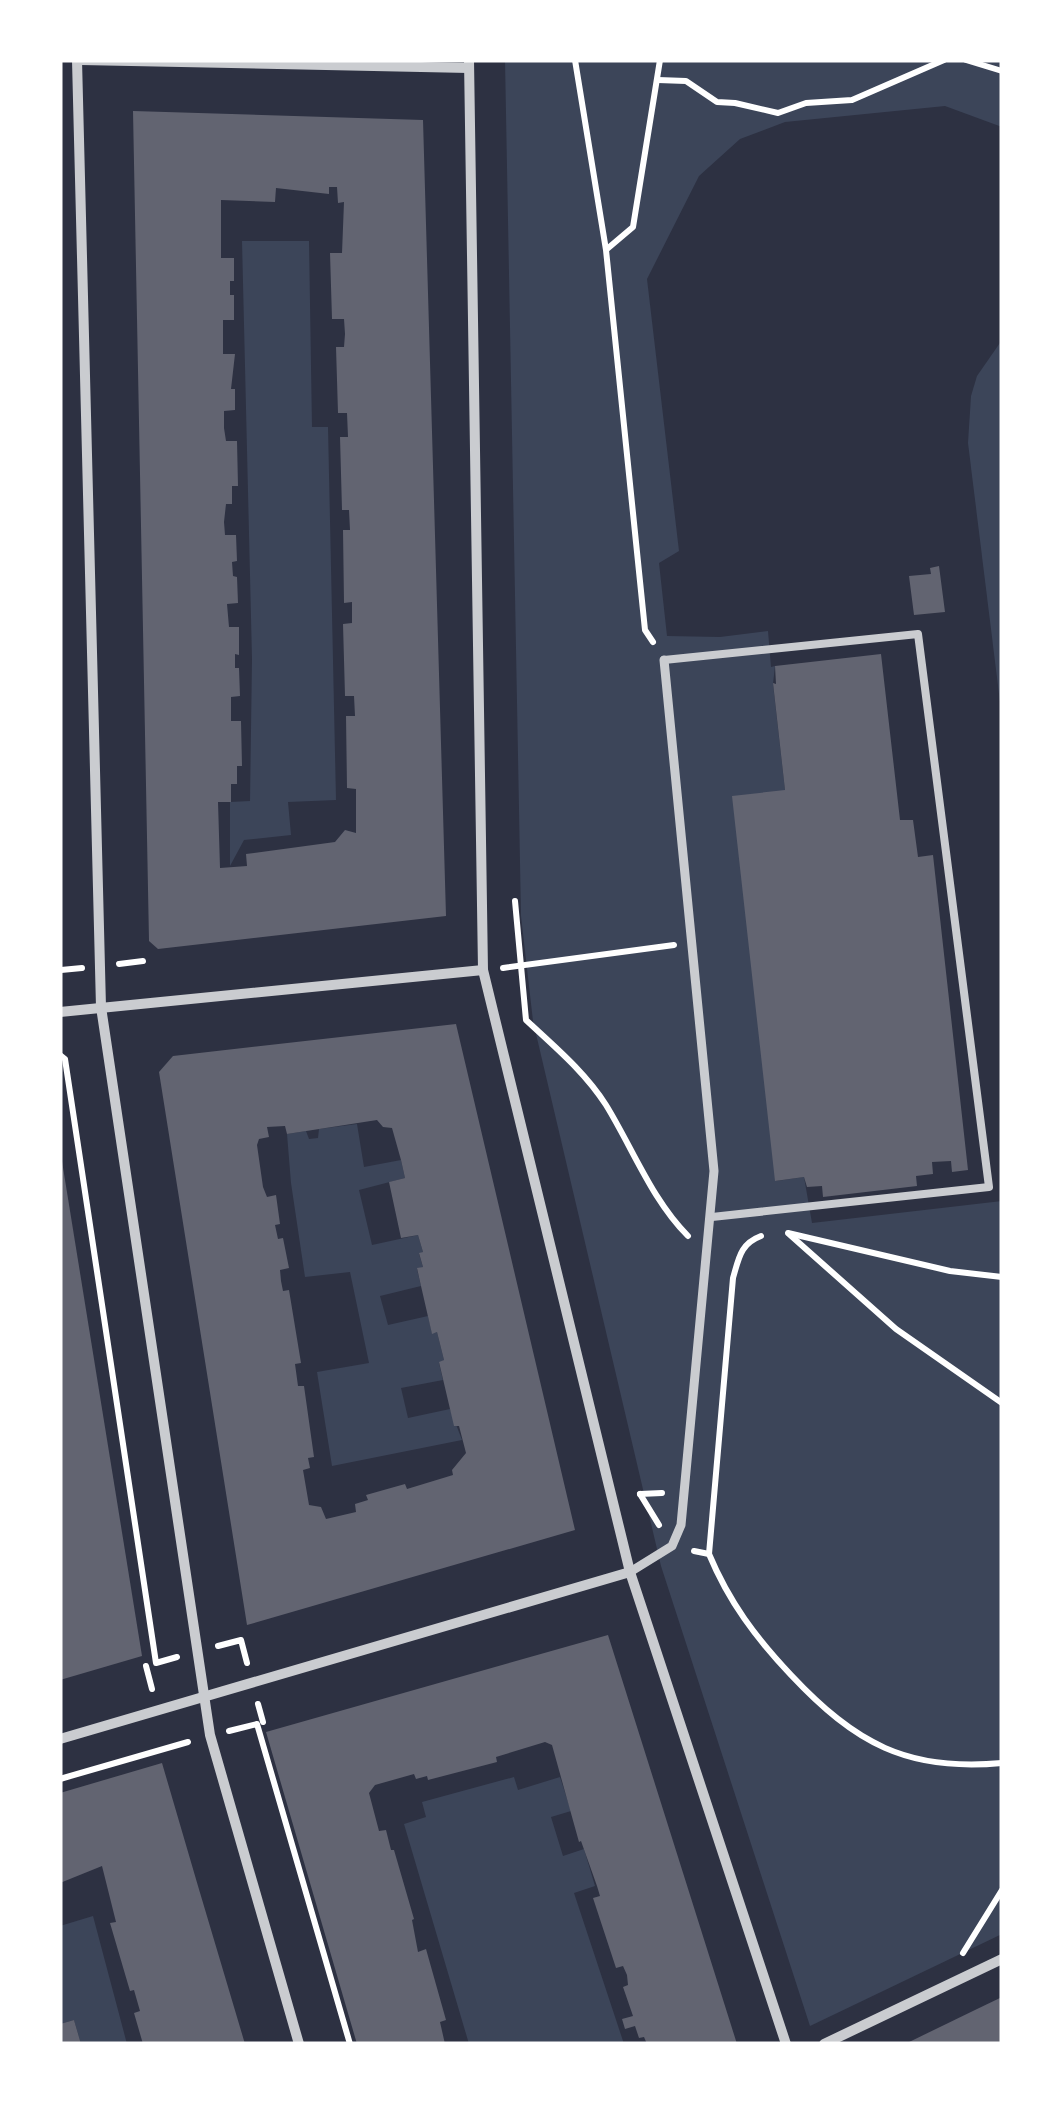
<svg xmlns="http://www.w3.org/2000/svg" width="1062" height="2104" font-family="'Titillium Web',sans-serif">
	<rect width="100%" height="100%" fill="#2d3142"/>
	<g fill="#3c4559">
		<path d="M 505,60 L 1002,60 L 1002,127 L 945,106 L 785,122 L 740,139 L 699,176 L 647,279 L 679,551 L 659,563 L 667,636 L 720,637 L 768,631 L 771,667 L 775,666 L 773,684 L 785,790 L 776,1181 L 804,1177 L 812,1223 L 1002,1201 L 1002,1934 L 810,2026 L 661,1566 L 533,1021 L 521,916 Z"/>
		<path d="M 242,241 L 309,241 L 312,427 L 328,427 L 336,800 L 288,802 L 291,835 L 244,840 L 230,866 L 230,802 L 250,801 L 252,659 Z"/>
		<path d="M 1002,340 L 1002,718 L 968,443 L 971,396 L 977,376 Z"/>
		<path d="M 357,1124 L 364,1167 L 401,1160 L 405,1178 L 359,1190 L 372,1245 L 418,1235 L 423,1252 L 419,1254 L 423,1267 L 417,1269 L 421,1286 L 380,1296 L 388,1325 L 428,1316 L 432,1333 L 437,1332 L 444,1360 L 439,1363 L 443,1380 L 401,1388 L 408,1418 L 450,1409 L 462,1440 L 332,1466 L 317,1372 L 369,1363 L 350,1272 L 305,1277 L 291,1183 L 287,1134 L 306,1131 L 309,1139 L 318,1138 L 319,1129 Z"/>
		<path d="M 514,1777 L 518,1790 L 560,1777 L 571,1811 L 551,1817 L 563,1856 L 584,1849 L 595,1886 L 574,1893 L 624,2044 L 469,2044 L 404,1824 L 426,1817 L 422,1802 Z"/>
		<path d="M 93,1916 L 127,2044 L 81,2044 L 74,2020 L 60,2024 L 60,1926 Z"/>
	</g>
	<g fill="#626471" fill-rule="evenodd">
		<path d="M 133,111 L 423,120 L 446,916 L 158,949 L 149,941 ZM 329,187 L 337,187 L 338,203 L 344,202 L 342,253 L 330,253 L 332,319 L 344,319 L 345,334 L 344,347 L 336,347 L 338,413 L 347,413 L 348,437 L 340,437 L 342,510 L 349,510 L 350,530 L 343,530 L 344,603 L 352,602 L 352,623 L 343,624 L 345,696 L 354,696 L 355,716 L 346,716 L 347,788 L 356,789 L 356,833 L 345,830 L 335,842 L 246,854 L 247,866 L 220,868 L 218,802 L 231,802 L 231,784 L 237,784 L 237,766 L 242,766 L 241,721 L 231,721 L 231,697 L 240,696 L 239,668 L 235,668 L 235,654 L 239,655 L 239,627 L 229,627 L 227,604 L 238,603 L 237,577 L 233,576 L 232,562 L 237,561 L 236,535 L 225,535 L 224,522 L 226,504 L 232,504 L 232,486 L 238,486 L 237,441 L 226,441 L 224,428 L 224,411 L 235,410 L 235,389 L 231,389 L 235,354 L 223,354 L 223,320 L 234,320 L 234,295 L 230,295 L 230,281 L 234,281 L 234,258 L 221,258 L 221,200 L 275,202 L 276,188 L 329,194 Z"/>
		<path d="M 939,566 L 945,612 L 914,615 L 909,576 L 931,574 L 930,568 Z"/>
		<path d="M 881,654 L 900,820 L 913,820 L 918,857 L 933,855 L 968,1170 L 952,1172 L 951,1161 L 932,1162 L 933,1174 L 916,1176 L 917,1186 L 823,1197 L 822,1186 L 807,1187 L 804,1177 L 775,1181 L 732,796 L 785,790 L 773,683 L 776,684 L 775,666 Z"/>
		<path d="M 456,1024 L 575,1530 L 247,1625 L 159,1072 L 173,1056 ZM 377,1120 L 383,1127 L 392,1128 L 401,1160 L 405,1178 L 389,1182 L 401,1238 L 418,1235 L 423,1252 L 419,1253 L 423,1267 L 417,1268 L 421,1286 L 432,1334 L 437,1332 L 444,1360 L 439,1362 L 454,1426 L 459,1426 L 466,1453 L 452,1470 L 453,1475 L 407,1489 L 405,1484 L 366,1495 L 368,1500 L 355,1504 L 356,1512 L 326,1519 L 321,1507 L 309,1505 L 303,1470 L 310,1468 L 308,1458 L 314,1457 L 304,1386 L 298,1386 L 295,1364 L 301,1363 L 289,1290 L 283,1291 L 281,1281 L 280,1270 L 289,1268 L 283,1238 L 278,1239 L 275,1225 L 280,1224 L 276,1195 L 267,1197 L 263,1187 L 257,1145 L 259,1139 L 269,1137 L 267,1127 L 285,1126 L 287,1134 Z"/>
		<path d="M 60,1149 L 142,1656 L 60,1680 Z"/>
		<path d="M 608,1635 L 737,2044 L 647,2044 L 644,2037 L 639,2038 L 635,2026 L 625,2029 L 622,2019 L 633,2016 L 623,1987 L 628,1985 L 627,1975 L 623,1966 L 616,1968 L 593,1898 L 600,1896 L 597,1886 L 581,1841 L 579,1842 L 552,1745 L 545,1742 L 496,1757 L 497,1762 L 428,1780 L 427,1776 L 416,1779 L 414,1774 L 375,1785 L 369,1793 L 379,1831 L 386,1830 L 391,1850 L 394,1850 L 414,1919 L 412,1920 L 418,1952 L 426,1949 L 446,2020 L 440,2022 L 445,2044 L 357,2044 L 266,1732 Z"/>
		<path d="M 162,1763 L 198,1886 L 245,2044 L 143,2044 L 134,2013 L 140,2011 L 134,1990 L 130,1991 L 110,1923 L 116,1922 L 102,1866 L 60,1883 L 60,1793 Z"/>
		<path d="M 1002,1997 L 1002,2044 L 905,2044 L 975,2010 Z"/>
		<path d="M 74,2020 L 81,2044 L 60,2044 L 60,2024 Z"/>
	</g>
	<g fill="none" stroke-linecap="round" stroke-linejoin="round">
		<g stroke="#fff" stroke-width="6">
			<path d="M 575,60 L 606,250 L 645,630 L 653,642"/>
			<path d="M 966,60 L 1002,71"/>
			<path d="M 658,80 L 686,81 L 717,102 L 735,103 L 778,113 L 806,103 L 852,100 L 944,60"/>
			<path d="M 607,249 L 633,227 L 660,60"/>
			<path d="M 515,901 L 526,1020 C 555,1047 585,1072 606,1105 C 633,1149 652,1200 688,1236"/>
			<path d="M 119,964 L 143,961"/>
			<path d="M 503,968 L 674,945"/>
			<path d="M 61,970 L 82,968"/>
			<path d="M 60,1055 L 65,1059 L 156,1663 L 177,1657"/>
			<path d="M 788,1233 L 950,1271 L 1002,1277"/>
			<path d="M 789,1234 L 896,1329 L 1002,1403"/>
			<path d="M 640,1494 L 662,1493"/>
			<path d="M 640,1494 L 659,1525"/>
			<path d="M 694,1551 L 709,1554 C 729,1602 756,1638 791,1675 C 855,1743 907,1772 1002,1763"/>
			<path d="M 709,1554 L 733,1278 C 739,1258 740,1244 761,1236"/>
			<path d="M 218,1646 L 241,1640 L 247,1663"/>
			<path d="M 146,1666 L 152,1689"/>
			<path d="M 258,1704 L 263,1722"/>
			<path d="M 229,1731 L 257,1724 L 350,2044"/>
			<path d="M 60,1779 L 188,1742"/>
			<path d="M 963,1953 L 1002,1890"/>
		</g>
		<path stroke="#caccd0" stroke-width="8" d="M 664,660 L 918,634 L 989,1187 L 712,1217"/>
		<path stroke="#caccd0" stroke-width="9" d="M 630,1572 L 672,1546 L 681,1525 L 714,1171 L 664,660"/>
		<g stroke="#caccd0" stroke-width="10">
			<path d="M 77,60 L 101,1007 L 210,1735 L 299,2044"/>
			<path d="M 81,60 L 469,68"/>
			<path d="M 469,60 L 483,970 L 630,1572 L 786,2044"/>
			<path d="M 60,1012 L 483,970"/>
			<path d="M 60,1739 L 630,1572"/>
			<path d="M 824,2044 L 1002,1959"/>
		</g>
	</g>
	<rect width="1062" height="2104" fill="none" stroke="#ffffff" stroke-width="125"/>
</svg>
